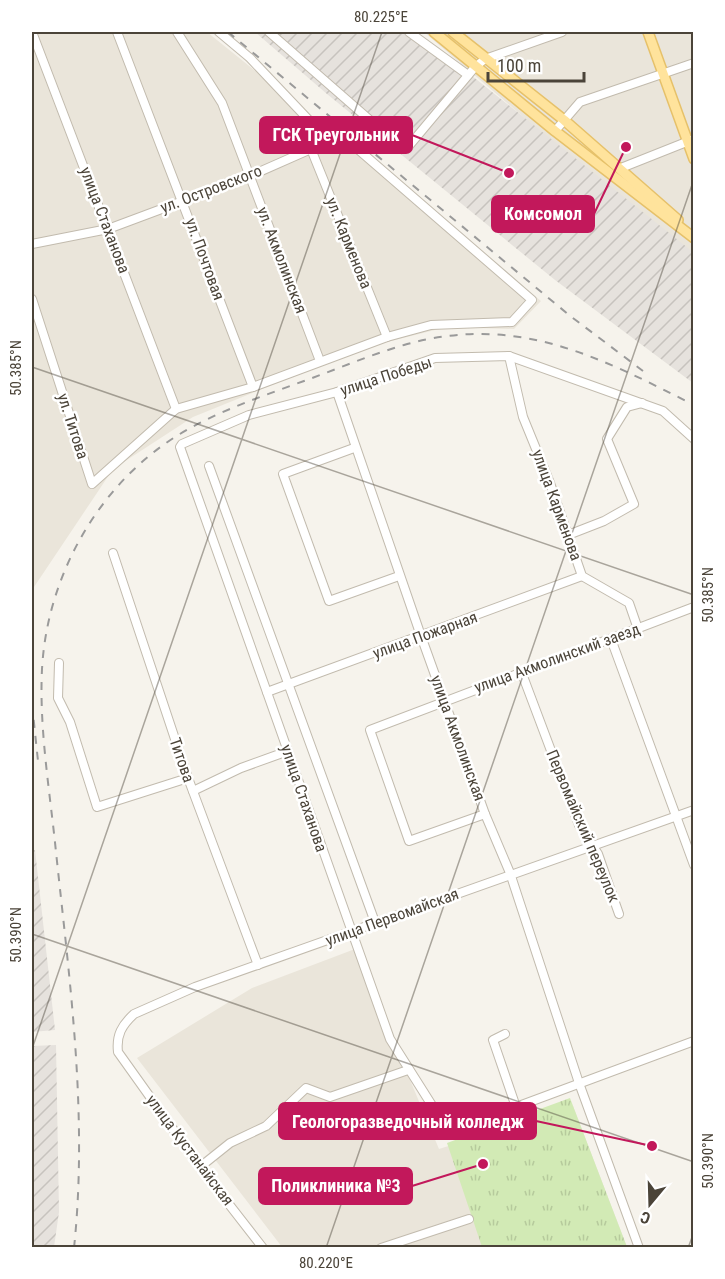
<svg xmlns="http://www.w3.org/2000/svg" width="725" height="1279" font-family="'Roboto Condensed',sans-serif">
	<defs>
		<pattern id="industrial-furrows" width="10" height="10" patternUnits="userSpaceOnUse" patternTransform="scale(1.5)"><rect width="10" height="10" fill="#e6e2dd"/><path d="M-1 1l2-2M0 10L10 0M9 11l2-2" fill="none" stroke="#c7c3be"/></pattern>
		<pattern id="grass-tufts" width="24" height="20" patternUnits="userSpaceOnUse" patternTransform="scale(1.5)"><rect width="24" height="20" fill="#d2eab5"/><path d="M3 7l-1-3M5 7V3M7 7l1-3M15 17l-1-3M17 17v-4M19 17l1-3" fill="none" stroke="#b6ca9c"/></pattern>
	</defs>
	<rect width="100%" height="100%" fill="#f6f3ec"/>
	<g fill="#eae5da">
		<path d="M 32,32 L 207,32 L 541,301 L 514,329 L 447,327 L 363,348 L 193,417 L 113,469 L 32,590 Z"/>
		<path d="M 424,32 L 693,32 L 693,262 Z"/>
		<path d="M 355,949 L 439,1149 L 573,1106 L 627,1247 L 282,1247 L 137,1058 L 252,988 Z"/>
	</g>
	<g fill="url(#industrial-furrows)">
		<path d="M 255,32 L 417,32 L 693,252 L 693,383 L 555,280 L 327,94 Z"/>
		<path d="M 35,850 L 55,1030 L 32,1032 L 32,851 Z"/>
		<path d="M 56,1045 L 59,1212 L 54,1247 L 32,1247 L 32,1046 Z"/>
	</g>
	<path fill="url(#grass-tufts)" d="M 570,1098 L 627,1247 L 482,1247 L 447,1143 Z"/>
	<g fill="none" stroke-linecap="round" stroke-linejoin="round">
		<defs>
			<g id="minor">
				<path d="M 32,32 L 176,409"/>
				<path d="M 117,32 L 253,387"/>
				<path d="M 177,32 L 222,103 L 320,361"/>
				<path d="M 219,32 L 250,58 L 323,135"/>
				<path d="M 269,32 L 403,149 L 408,147 L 475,67 L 485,59 L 562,32"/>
				<path d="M 409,32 L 468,75"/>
				<path d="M 555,131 L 580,102 L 694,63"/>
				<path d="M 311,149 L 387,337"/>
				<path d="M 621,168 L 694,139"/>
				<path d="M 32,244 L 108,229 L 250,176 L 311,149 L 331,126 L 532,300 L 512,322 L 431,325 L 387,337 L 253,387 L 176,409 L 92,484 L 32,299"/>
				<path d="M 509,356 L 523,417 L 550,483 L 582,576 L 629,603 L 638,629"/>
				<path d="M 337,392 L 421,636 L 485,814 L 510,873 L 579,1083 L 639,1248"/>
				<path d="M 694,439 L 663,411 L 509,356 L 435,358 L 337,392 L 249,415 L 182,444 L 180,447 L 390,1039 L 445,1126 L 460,1133 L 516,1107 L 694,1041"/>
				<path d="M 354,448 L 283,474 L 329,601 L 399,576"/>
				<path d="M 209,466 L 376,925"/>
				<path d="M 568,535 L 604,521 L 634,504 L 607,439 L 627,407 L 642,403"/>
				<path d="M 113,553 L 188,778 L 258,965"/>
				<path d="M 611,639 L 694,865"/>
				<path d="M 59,663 L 58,698 L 70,722 L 97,807 L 188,778"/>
				<path d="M 521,671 L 579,825 L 598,854 L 619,914"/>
				<path d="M 267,692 L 582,576"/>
				<path d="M 193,791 L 241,768 L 288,751"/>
				<path d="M 485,814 L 409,841 L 370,730 L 694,607"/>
				<path d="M 505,1034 L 493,1040 L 516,1107"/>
				<path d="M 200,1167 L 230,1143 L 266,1126 L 306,1088 L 330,1097 L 408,1070"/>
				<path d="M 263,1248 L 200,1167 L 118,1052 C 116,1035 122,1025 134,1014 L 195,987 L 694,810"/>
				<path d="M 381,1248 L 469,1219"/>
			</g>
			<g id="major">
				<path d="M 434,32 L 555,131 L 694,238"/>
				<path d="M 453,32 L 564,120 L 678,220"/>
				<path d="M 648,32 L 694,159"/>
			</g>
		</defs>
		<use href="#minor" stroke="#c2bbae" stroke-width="10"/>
		<use href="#major" stroke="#e6c16a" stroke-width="12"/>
		<use href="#minor" stroke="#fff" stroke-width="8"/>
		<use href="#major" stroke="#ffe39c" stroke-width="9"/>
		<g stroke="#9a9a9a" stroke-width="2" stroke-dasharray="8 8" stroke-linecap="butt">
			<path d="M 228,32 L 569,315 L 643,371"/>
			<path d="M 32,704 L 38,761"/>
			<path d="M 74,1248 C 88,1115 70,984 56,852 C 50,792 39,729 42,669 C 47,577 97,487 175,437 C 215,412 260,397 304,381 C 337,369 370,355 404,345 C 516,313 597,356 694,405"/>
		</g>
	</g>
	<path fill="none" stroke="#4b4439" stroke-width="1.5" stroke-opacity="0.45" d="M 32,367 L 694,595M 32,934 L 694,1162M 32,1049 L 382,32M 326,1248 L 694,179M 688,1248 L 694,1232"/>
	<g text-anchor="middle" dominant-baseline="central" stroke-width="5" stroke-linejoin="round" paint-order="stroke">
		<g font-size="16" fill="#4b4439" stroke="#fff">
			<text transform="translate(211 189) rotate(-21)">ул. Островского</text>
			<text transform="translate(105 220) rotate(69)">улица Стаханова</text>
			<text transform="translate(349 243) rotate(68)">ул. Карменова</text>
			<text transform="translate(205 259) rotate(70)">ул. Почтовая</text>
			<text transform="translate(282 260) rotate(69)">ул. Акмолинская</text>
			<text transform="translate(386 376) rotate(-18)">улица Победы</text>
			<text transform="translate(73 426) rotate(72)">ул. Титова</text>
			<text transform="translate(557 505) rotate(70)">улица Карменова</text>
			<text transform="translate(425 635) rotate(-20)">улица Пожарная</text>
			<text transform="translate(557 658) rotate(-20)">улица Акмолинский заезд</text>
			<text transform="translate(458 738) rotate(70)">улица Акмолинская</text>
			<text transform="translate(182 760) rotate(71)">Титова</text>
			<text transform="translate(304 798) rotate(71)">улица Стаханова</text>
			<text transform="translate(583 826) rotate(67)">Первомайский переулок</text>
			<text transform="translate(392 917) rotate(-20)">улица Первомайская</text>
			<text transform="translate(190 1150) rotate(53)">улица Кустанайская</text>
		</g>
	</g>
	<path fill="none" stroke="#c2185b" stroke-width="2" d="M509 173L412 135M626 147L594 214M652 1146L536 1121M483 1164L412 1186"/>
	<g fill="#c2185b" stroke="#fff" stroke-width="2">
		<circle cx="509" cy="173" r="6"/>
		<circle cx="626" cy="147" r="6"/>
		<circle cx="652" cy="1146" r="6"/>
		<circle cx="483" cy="1164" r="6"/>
	</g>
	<g fill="#c2185b" stroke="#c2185b" stroke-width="2">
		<rect x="260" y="117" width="152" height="36" rx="6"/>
		<rect x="492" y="196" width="102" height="36" rx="6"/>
		<rect x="279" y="1103" width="257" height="36" rx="6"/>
		<rect x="259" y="1168" width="153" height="36" rx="6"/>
	</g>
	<g font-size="18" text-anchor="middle" font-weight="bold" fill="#fff">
		<text x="336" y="141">ГСК Треугольник</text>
		<text x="543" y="220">Комсомол</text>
		<text x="408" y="1128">Геологоразведочный колледж</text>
		<text x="336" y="1192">Поликлиника №3</text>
	</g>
	<rect width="725" height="1279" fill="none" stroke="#ffffff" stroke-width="66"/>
	<g transform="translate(650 1204) rotate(199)" stroke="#ffffff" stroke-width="4.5" paint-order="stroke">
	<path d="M0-4.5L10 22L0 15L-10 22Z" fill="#4b4439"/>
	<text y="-9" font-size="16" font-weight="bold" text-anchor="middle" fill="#4b4439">С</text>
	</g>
	<path d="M488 72v9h96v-9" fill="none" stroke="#4b4439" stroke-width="3"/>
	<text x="497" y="72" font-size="18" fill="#4b4439" stroke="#ffffff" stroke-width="4.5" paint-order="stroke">100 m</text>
	<rect x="33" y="33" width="659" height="1213" fill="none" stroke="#4b4439" stroke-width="2"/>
	<g font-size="15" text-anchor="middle" fill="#4b4439">
		<text x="381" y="22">80.225°E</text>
		<text transform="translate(16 368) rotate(-90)" y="5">50.385°N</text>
		<text transform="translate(708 595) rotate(-90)" y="5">50.385°N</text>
		<text transform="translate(16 935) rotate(-90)" y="5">50.390°N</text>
		<text transform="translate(708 1161) rotate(-90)" y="5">50.390°N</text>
		<text x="326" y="1268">80.220°E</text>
	</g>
</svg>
